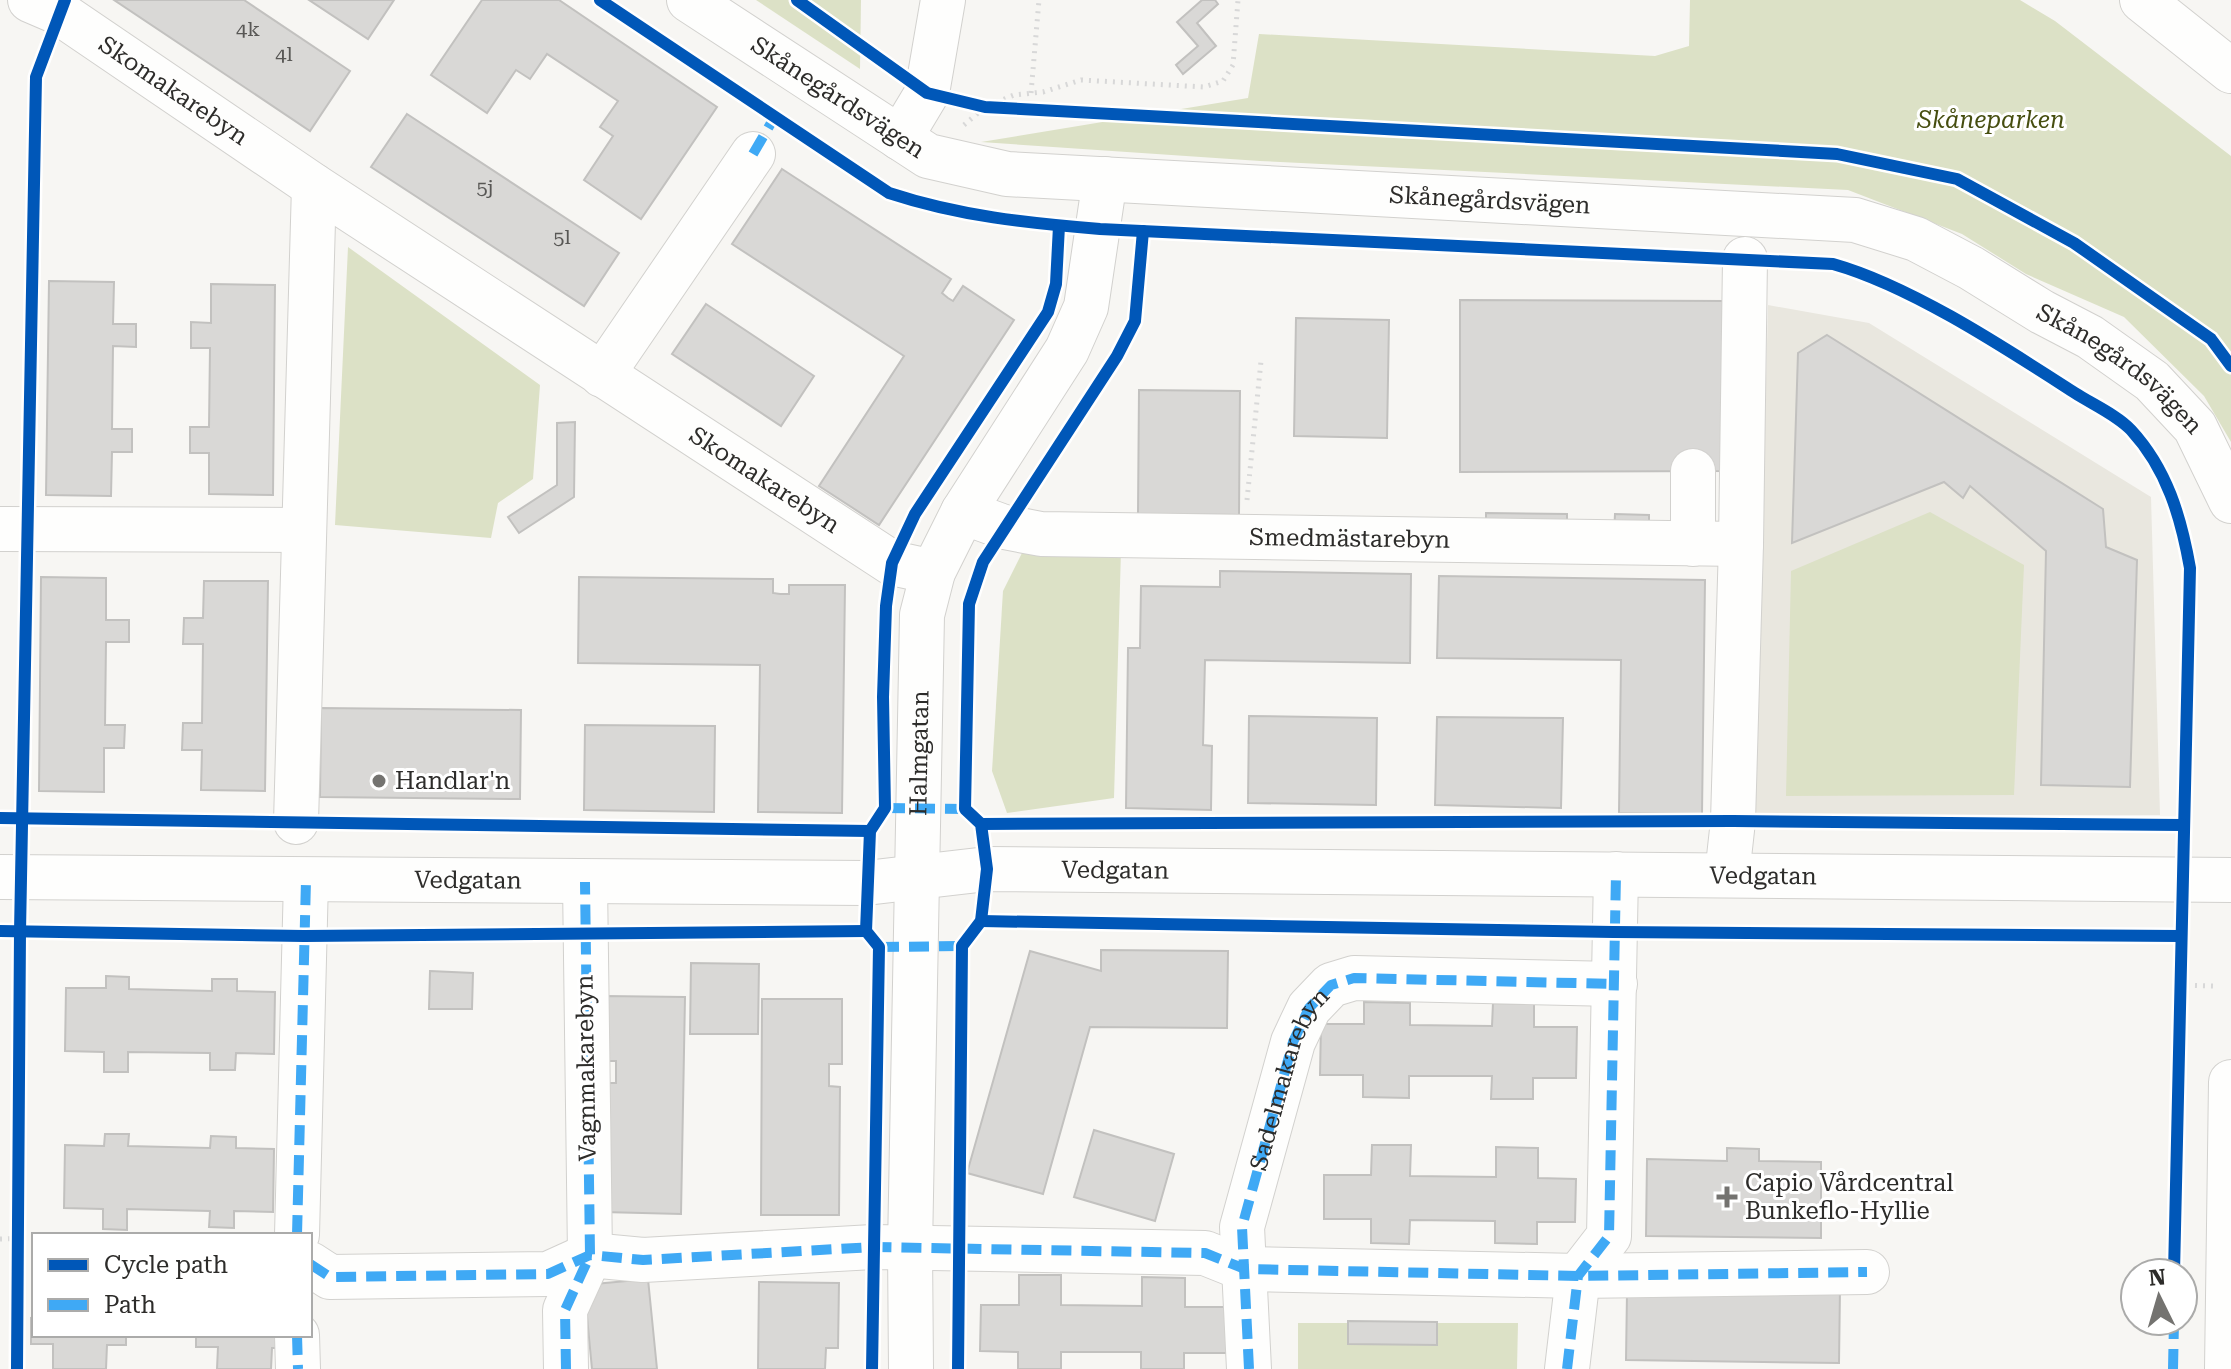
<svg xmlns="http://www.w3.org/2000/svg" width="2231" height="1369" font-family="'Roboto Serif',serif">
	<rect width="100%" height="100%" fill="#f7f6f3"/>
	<path fill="#e9e7df" d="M 1768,305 L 1869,323 L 2151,497 L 2160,815 L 1755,816 Z"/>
	<g fill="#dce1c6">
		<path d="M 756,0 L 861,0 L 860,69 Z"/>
		<path d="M 1690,0 L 2020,0 L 2055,21 L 2231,156 L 2231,442 L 2204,396 L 2124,317 L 2026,274 L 1962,234 L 1848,190 L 1260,161 L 981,142 L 1248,98 L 1259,34 L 1655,56 L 1689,46 Z"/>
		<path d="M 348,247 L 540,385 L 533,479 L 498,503 L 491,538 L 335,525 Z"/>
		<path d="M 1930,512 L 2024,565 L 2014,795 L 1786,796 L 1791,571 Z"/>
		<path d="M 1027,543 L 1121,550 L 1114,798 L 1007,813 L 992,771 L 1003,591 Z"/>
		<path d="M 1298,1323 L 1518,1323 L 1517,1369 L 1298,1369 Z"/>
	</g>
	<g fill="#d9d8d6" stroke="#c2c1bf" stroke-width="2">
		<path d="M 114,0 L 244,0 L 350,71 L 310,131 Z"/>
		<path d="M 309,0 L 394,0 L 368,39 Z"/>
		<path d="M 482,0 L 559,0 L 717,107 L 641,219 L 584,180 L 613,136 L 600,127 L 618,101 L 547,54 L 530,79 L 516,70 L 487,113 L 431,75 Z"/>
		<path d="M 1202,0 L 1215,0 L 1218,4 L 1197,23 L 1216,46 L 1183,74 L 1176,65 L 1198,46 L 1177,22 Z"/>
		<path d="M 407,114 L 619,253 L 584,306 L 371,167 Z"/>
		<path d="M 782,169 L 951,279 L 942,293 L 948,298 L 953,301 L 963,286 L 1014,320 L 879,525 L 819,486 L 904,356 L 732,244 Z"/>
		<path d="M 49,281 L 114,282 L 113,324 L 136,324 L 136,347 L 113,346 L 112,429 L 132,429 L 132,452 L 112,452 L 111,496 L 46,495 Z"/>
		<path d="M 211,284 L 275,285 L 273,495 L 209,494 L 209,453 L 190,453 L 190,427 L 209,427 L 210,348 L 191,348 L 191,322 L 211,323 Z"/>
		<path d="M 1460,300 L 1726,301 L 1726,471 L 1460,472 Z"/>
		<path d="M 706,304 L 814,376 L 781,426 L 672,354 Z"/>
		<path d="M 1296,318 L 1389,320 L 1387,438 L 1294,436 Z"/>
		<path d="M 1827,335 L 2103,509 L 2106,547 L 2137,560 L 2130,787 L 2041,785 L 2046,551 L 1970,486 L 1963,498 L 1944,482 L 1792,543 L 1798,353 Z"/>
		<path d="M 1139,390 L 1240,391 L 1239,515 L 1138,514 Z"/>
		<path d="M 575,422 L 574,497 L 519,533 L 508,517 L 557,485 L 557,423 Z"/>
		<path d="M 1486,513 L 1567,514 L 1567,534 L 1486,534 Z"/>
		<path d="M 1615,514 L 1649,515 L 1649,535 L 1614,534 Z"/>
		<path d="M 1220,571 L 1411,574 L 1410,663 L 1205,660 L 1203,745 L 1212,746 L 1211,810 L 1126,808 L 1128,648 L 1140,648 L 1141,586 L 1220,587 Z"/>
		<path d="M 1439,576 L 1705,580 L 1702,814 L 1619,813 L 1621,660 L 1437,658 Z"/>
		<path d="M 41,577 L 106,578 L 106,620 L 129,620 L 129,642 L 106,642 L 105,725 L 125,725 L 124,748 L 104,748 L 104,792 L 39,791 Z"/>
		<path d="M 579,577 L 773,579 L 773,593 L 780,594 L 789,594 L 789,585 L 845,585 L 842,813 L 758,812 L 760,665 L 578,663 Z"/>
		<path d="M 204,581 L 268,581 L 265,791 L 201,790 L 202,750 L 182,750 L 183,723 L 202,723 L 203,644 L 183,644 L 184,618 L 203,618 Z"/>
		<path d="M 321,708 L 521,710 L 520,799 L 320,797 Z"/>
		<path d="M 1249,716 L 1377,718 L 1376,805 L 1248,803 Z"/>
		<path d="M 1437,717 L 1563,718 L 1561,808 L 1435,805 Z"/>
		<path d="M 585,725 L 715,726 L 714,812 L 584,810 Z"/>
		<path d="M 1101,950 L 1228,951 L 1227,1028 L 1090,1027 L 1043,1194 L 967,1173 L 1030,951 L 1101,971 Z"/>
		<path d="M 691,963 L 759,964 L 758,1034 L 690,1034 Z"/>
		<path d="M 430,971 L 473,973 L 472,1009 L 429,1009 Z"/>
		<path d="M 106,976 L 129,977 L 129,989 L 212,991 L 212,979 L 237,979 L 237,991 L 275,992 L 274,1054 L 236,1053 L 235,1070 L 210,1070 L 210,1053 L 128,1052 L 128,1072 L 104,1072 L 104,1052 L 65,1051 L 66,988 L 106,988 Z"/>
		<path d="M 605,996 L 685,997 L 681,1214 L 603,1212 L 605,1083 L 616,1083 L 616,1061 L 604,1061 Z"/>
		<path d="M 762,999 L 842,999 L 842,1064 L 829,1064 L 829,1086 L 840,1087 L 839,1215 L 761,1215 Z"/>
		<path d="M 1364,1002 L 1410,1003 L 1410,1025 L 1492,1026 L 1493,1003 L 1534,1004 L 1534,1027 L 1577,1027 L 1576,1078 L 1533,1078 L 1533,1099 L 1491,1099 L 1492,1076 L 1409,1076 L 1409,1098 L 1363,1097 L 1363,1075 L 1320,1075 L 1321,1024 L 1364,1024 Z"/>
		<path d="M 1094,1130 L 1174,1154 L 1155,1221 L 1074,1197 Z"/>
		<path d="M 105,1134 L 129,1134 L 128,1146 L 210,1148 L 211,1136 L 236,1137 L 236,1148 L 274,1149 L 273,1212 L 234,1211 L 234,1228 L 209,1227 L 210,1211 L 127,1209 L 127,1230 L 103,1229 L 103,1209 L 64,1208 L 65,1145 L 104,1146 Z"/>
		<path d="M 1372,1145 L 1411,1145 L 1410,1176 L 1496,1177 L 1496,1147 L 1538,1148 L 1538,1178 L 1576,1179 L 1575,1222 L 1537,1222 L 1537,1244 L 1495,1243 L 1495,1221 L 1410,1220 L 1409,1244 L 1371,1243 L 1371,1219 L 1324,1219 L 1324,1175 L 1371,1175 Z"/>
		<path d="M 1727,1148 L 1759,1149 L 1759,1161 L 1821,1162 L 1821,1238 L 1646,1236 L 1647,1159 L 1727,1161 Z"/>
		<path d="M 1019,1275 L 1061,1275 L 1061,1305 L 1142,1306 L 1142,1277 L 1185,1278 L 1185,1307 L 1231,1307 L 1230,1353 L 1184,1353 L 1184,1369 L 1141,1369 L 1141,1352 L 1061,1352 L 1061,1369 L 1018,1369 L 1018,1352 L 980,1351 L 981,1305 L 1019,1305 Z"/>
		<path d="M 648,1279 L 657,1369 L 592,1369 L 584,1285 Z"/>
		<path d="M 759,1282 L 839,1283 L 838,1348 L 826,1348 L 825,1369 L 758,1369 Z"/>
		<path d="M 1840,1288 L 1839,1363 L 1626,1360 L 1627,1293 Z"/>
		<path d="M 31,1317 L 34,1335 L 126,1335 L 126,1345 L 107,1345 L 106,1369 L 53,1369 L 53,1344 L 31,1344 Z"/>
		<path d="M 1348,1321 L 1437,1322 L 1437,1345 L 1348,1344 Z"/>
		<path d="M 196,1335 L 291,1335 L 291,1348 L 272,1348 L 271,1369 L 217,1369 L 218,1347 L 196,1347 Z"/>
	</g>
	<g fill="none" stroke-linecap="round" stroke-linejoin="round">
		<defs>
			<g id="minor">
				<path id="s1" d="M 30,0 L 58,12 L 314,186 L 892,563 L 933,572"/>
				<path id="s2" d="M 689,0 L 928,156 L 1007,174 L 1855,220 L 1916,239 L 1971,268 L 2042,312 L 2090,337 L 2152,381 L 2195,427 L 2231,501"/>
				<path d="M 900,138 L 927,93 L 943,0"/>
				<path d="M 602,375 L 753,154"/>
				<path d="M 1693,471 L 1693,544"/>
				<path id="s3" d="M 963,512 L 1004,527 L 1041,534 L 1741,544"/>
				<path d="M 0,529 L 304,530"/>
				<path d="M 296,822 L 314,186"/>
				<path d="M 1727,875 L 1733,821 L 1741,544 L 1745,259"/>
				<path id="s4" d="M 0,877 L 866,883 L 987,869 L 2231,880"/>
				<path d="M 297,1235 L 306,880"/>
				<path d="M 310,1264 L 330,1277 L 548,1274 L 590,1255 L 643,1260 L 873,1247 L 1205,1253 L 1245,1269 L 1578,1276 L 1867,1272"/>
				<path d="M 297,1335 L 298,1369"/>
				<path d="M 566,1369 L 565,1310 L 590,1255 L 585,882"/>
				<path id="s5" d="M 911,1369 L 910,1248 L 922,615 L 933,572 L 963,512 L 1067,350 L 1086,307 L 1105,179"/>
				<path id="s6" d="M 1249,1369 L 1242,1227 L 1293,1042 L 1309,1008 L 1331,985 L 1354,978 L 1615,984"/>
				<path d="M 1567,1369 L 1578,1276 L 1609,1236 L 1616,874"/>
				<path d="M 2227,1369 L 2231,1082"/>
			</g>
			<path id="highway" d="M 2142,0 L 2231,71"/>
		</defs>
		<use href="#minor" stroke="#d2d1ce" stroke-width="46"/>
		<use href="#highway" stroke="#d2d1ce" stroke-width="46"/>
		<g stroke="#d8d8d8" stroke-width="5" stroke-dasharray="2 6" stroke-linecap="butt">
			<path d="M 1031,93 L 1039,0"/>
			<path d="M 964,125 L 985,107 L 1014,95 L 1043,92 L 1081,80 L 1204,87 L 1223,81 L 1233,65 L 1238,0"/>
			<path d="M 1247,500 L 1261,361"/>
			<path d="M 2179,985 L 2213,986"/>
			<path d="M 0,1239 L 34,1238"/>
		</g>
		<use href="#minor" stroke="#fefefd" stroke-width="44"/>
		<use href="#highway" stroke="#fefefd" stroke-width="44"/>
		<g stroke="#3fa9f5" stroke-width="10" stroke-dasharray="20 10" stroke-linecap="butt">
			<path d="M 753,154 L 774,118"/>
			<path d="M 885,808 L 965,809"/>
			<path d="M 879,947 L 962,946"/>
			<path d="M 297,1235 L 306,880"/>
			<path d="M 310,1264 L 330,1277 L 548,1274 L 590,1255 L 643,1260 L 873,1247 L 1205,1253 L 1245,1269 L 1578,1276 L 1867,1272"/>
			<path d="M 297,1335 L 298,1369"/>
			<path d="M 566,1369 L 565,1310 L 590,1255 L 585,882"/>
			<path d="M 1249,1369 L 1242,1227 L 1293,1042 L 1309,1008 L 1331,985 L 1354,978 L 1615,984"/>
			<path d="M 1567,1369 L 1578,1276 L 1609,1236 L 1616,874"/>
			<path d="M 2173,1369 L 2174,1321"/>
		</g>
		<defs>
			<g id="cycleway">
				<path d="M 600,0 L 889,193 C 959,216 1027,223 1100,229 L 1833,264 C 1911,286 2005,348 2075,393 C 2092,404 2117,415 2131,430 C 2167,469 2181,517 2190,568 L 2174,1273"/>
				<path d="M 797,0 L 927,93 L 985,107 L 1837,154 L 1957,179 L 2074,243 L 2211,339 L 2231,366"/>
				<path d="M 0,818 L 870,831"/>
				<path d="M 981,824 L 1733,821 L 2183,825"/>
				<path d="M 981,921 L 1613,932 L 2180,936"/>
				<path d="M 0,931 L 304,936 L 866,931"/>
				<path d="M 17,1369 L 20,932 L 36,77 L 65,0"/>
				<path d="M 872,1369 L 879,947 L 866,931 L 870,831 L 885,808 L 883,697 L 886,606 L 892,563 L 915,514 L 1048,312 L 1056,284 L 1059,226"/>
				<path d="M 958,1369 L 962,946 L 981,921 L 987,869 L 981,824 L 965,809 L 969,604 L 983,562 L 1117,356 L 1135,321 L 1143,231"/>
			</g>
		</defs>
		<use href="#cycleway" stroke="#fff" stroke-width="17"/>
		<use href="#cycleway" stroke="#0057b8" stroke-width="12"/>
	</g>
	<g fill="#747370" stroke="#fff" stroke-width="3">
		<circle cx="379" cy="781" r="8"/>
		<path d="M1723 1185h8v8h8v8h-8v8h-8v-8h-8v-8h8z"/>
	</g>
	<g text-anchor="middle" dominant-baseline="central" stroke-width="6" stroke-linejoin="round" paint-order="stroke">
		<g font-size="20" fill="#585755">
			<text x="248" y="29">4k</text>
			<text x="284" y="54">4l</text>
			<text x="485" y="187">5j</text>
			<text x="562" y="237">5l</text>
		</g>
		<g font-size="24" fill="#2d2c2a" stroke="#fff">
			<text stroke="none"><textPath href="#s1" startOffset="170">Skomakarebyn</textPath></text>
			<text stroke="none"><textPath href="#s2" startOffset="178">Skånegårdsvägen</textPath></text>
			<text stroke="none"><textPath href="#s2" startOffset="850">Skånegårdsvägen</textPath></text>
			<text stroke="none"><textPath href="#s2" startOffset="1522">Skånegårdsvägen</textPath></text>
			<text stroke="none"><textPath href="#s1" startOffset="878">Skomakarebyn</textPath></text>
			<text stroke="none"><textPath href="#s3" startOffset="390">Smedmästarebyn</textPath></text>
			<text stroke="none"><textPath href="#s5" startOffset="616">Halmgatan</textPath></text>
			<text stroke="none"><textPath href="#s4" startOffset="1116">Vedgatan</textPath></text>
			<text stroke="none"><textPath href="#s4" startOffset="1764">Vedgatan</textPath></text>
			<text stroke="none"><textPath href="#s4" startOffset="468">Vedgatan</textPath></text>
			<text transform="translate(586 1068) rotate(-91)">Vagnmakarebyn</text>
			<text stroke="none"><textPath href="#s6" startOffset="298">Sadelmakarebyn</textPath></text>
		</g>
		<g font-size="24" font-style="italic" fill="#464e10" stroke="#fff">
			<text x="1991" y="120">Skåneparken</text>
		</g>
		<g font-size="24" fill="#2d2c2a" stroke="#fff" text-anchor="start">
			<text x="395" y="781">Handlar'n</text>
			<text x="1745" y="1183">Capio Vårdcentral<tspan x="1745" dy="28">Bunkeflo-Hyllie</tspan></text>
		</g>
	</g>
	<rect x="32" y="1233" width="280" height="104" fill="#ffffff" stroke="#ababaa" stroke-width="2"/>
	<rect x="48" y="1259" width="40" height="12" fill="#0057b8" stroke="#ababaa" stroke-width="2"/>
	<text x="104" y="1273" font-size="24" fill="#2d2c2a">Cycle path</text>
	<rect x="48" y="1299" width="40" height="12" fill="#3fa9f5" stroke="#ababaa" stroke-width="2"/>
	<text x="104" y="1313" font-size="24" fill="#2d2c2a">Path</text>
	<g transform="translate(2159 1297) rotate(355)"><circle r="38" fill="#ffffff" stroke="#ababaa" stroke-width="2"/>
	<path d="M0-6L14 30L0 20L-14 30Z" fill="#747370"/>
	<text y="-12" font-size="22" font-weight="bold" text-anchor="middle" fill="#2d2c2a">N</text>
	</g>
</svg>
